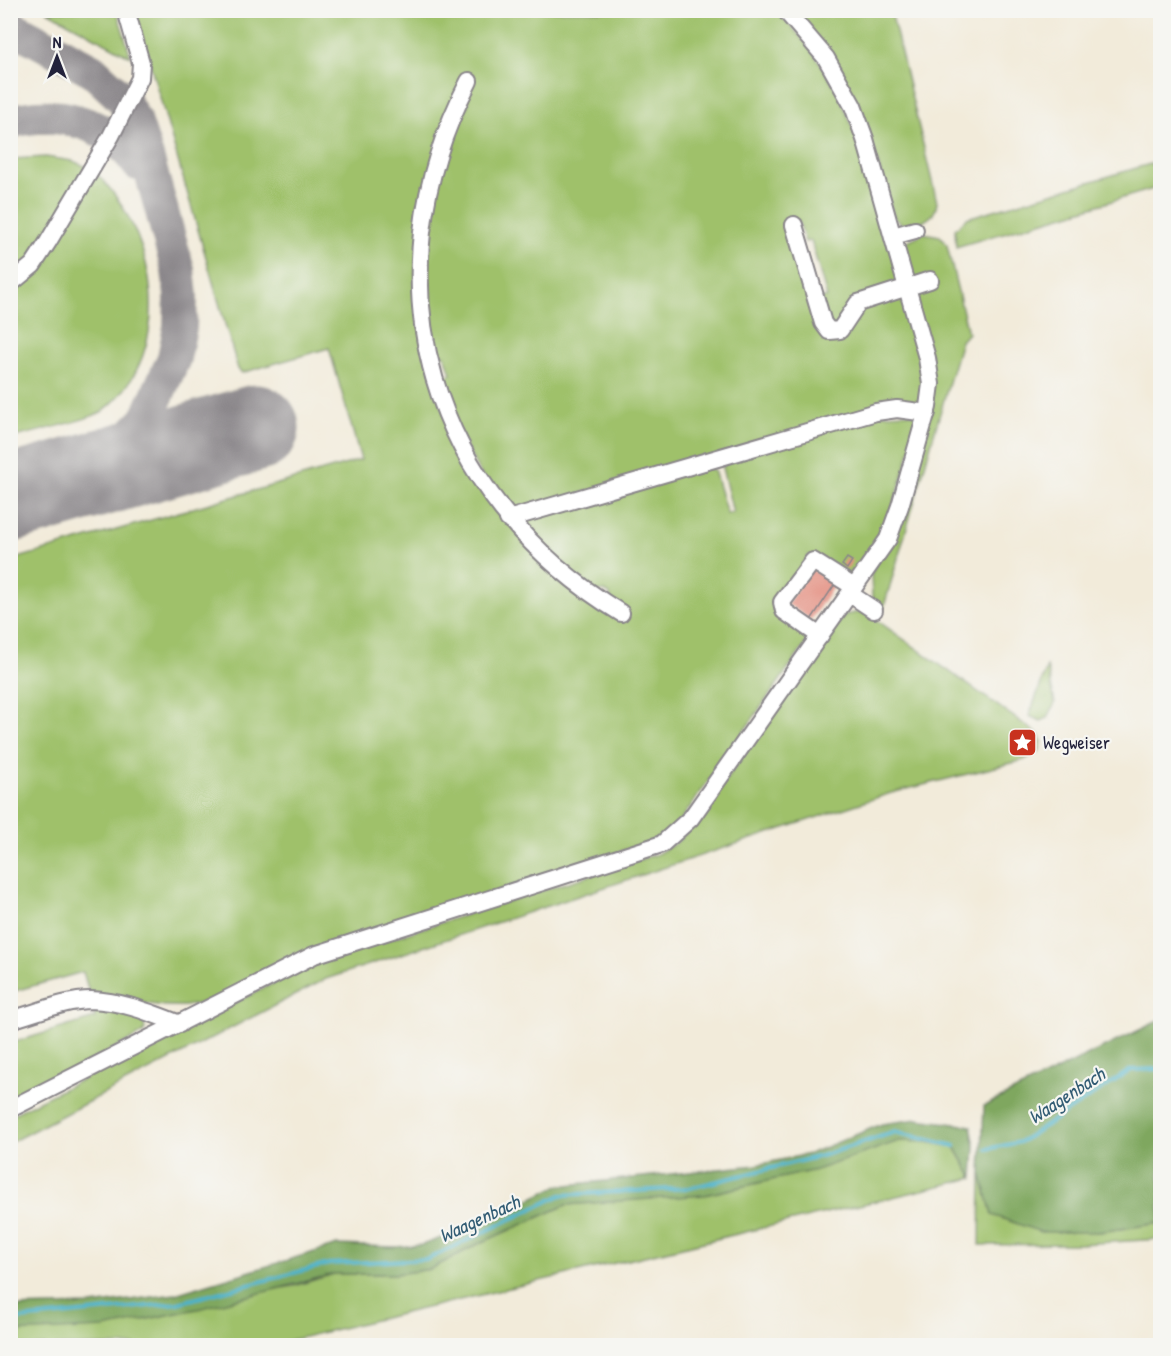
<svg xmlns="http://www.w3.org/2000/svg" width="1171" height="1356" font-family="'Patrick Hand',sans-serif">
	<rect width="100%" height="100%" fill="#f6f6f2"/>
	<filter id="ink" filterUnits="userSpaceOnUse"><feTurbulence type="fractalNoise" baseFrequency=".0167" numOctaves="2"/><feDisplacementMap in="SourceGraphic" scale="12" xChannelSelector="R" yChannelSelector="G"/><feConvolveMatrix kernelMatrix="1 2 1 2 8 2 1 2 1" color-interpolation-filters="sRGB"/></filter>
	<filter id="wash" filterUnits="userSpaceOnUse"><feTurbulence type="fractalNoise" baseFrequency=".008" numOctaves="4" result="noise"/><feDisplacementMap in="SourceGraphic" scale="24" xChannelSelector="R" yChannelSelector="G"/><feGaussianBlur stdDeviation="1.35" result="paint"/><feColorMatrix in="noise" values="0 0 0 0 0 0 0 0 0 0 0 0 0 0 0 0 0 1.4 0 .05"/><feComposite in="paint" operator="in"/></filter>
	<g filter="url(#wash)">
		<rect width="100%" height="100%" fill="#f2ebda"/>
		<g fill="#9fc16a" stroke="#607252" stroke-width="1.5">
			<path d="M 47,11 L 117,11 L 131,57 Z"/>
			<path d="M 135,11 L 776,11 C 832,63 852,118 873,190 C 881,220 891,249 898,279 L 893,288 L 854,301 L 839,327 L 830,327 L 820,300 L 827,297 L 811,241 L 805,242 L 799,222 L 791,224 L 820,323 L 828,333 C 845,338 848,320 856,309 C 862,303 886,294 895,295 C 914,298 926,385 923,402 L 916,407 L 881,408 L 515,512 L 505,510 C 475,470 454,427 438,379 L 451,374 L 445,355 L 433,357 C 413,279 419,181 458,109 L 466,108 L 469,102 L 465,96 L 472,80 L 467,78 C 389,230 404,408 521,537 C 550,569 585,594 621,616 L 623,612 L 610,603 L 610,594 L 604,591 L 594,593 C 577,581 519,537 515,520 L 702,465 L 714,470 L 727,514 L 733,513 L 722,468 L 730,457 L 879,414 L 908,413 L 915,415 L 919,421 C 902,477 892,529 854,576 C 837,578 827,555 809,555 L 776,603 L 776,612 L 806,633 L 808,641 L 675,828 L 650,842 L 329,945 C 289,960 224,1003 185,1006 C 154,1008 119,998 89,992 L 83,972 L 11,992 L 11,560 L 361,460 L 329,348 L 242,373 L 238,369 Z"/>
			<path d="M 793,11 L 891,11 L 937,202 C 936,220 920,224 904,225 L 894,218 L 868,131 Z"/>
			<path d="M 46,157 L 73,161 L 87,167 L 37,251 L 11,279 L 11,159 Z"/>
			<path d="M 1160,161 L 1160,187 L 956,247 L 955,229 L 967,218 Z"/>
			<path d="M 93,170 C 157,230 179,351 103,411 C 93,419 27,434 11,438 L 11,289 Z"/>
			<path d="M 924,233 L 940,236 L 947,245 L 968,333 L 961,341 L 883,610 L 872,597 L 871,575 L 928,430 L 917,299 L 920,287 C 913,275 898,255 907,241 Z"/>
			<path d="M 860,612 L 872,617 L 1038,734 L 1042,742 L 1039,752 L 1024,760 L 891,793 L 326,979 L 11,1142 L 11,1115 L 314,963 L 657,854 L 676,843 L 692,827 L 844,615 Z"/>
			<path d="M 1047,667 L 1055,703 L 1048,718 L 1041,721 L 1029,716 Z"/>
			<path d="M 100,1008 L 134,1013 L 143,1018 L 145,1030 L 142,1034 L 11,1102 L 11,1043 L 95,1018 L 93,1009 Z"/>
			<path d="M 899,1141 L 927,1142 L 955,1147 L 973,1178 L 270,1345 L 11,1346 L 11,1332 L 294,1286 L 334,1274 L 396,1274 L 431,1269 L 478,1244 L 566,1205 L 628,1199 Z"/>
			<path d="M 981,1173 L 992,1214 L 1099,1232 L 1160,1223 L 1160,1239 L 1080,1244 L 980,1245 Z"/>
		</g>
		<g fill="#7fa75e" stroke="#50644c" stroke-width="1.5">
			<path d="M 1160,1020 L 1160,1223 L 1099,1232 L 1041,1232 L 992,1215 L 981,1173 L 984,1106 Z"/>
			<path d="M 917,1119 L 971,1126 L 975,1146 L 973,1178 L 955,1147 L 927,1142 L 899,1141 L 816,1170 L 705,1195 L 566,1205 L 478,1244 L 431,1269 L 396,1274 L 334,1274 L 202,1308 L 104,1328 L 11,1332 L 11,1307 L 91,1305 L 175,1294 L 337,1245 L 395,1247 L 422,1245 L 474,1226 L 557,1186 L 756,1165 L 809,1154 L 882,1124 Z"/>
		</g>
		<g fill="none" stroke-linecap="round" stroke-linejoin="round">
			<g stroke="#4bb2ca" stroke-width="4">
				<path d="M 987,1149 L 1020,1142 L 1131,1070 L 1160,1069"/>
				<path d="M 10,1320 L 178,1303 L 329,1264 L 428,1259 L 561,1195 L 689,1188 L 821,1156 L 895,1132 L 955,1146"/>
			</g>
			<g stroke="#8a868a" stroke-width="34">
				<path d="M 10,26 L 92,70 L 122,98 L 135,121 L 147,157 L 178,270 L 181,296 L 180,327 L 174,358 L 146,420 L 113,453 L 69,482"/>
				<path d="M 10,122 C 58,108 109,123 138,164"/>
			</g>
			<path stroke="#8a868a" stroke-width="87" d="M 10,499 L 256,428"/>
		</g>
		<g id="blocks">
			<g fill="#e49082">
				<path d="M 847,558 L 852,561 L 847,569 L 842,565 Z"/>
				<path d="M 810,568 L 835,584 L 811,620 L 787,604 Z"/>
			</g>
		</g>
	</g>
	<g filter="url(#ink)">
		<use href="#blocks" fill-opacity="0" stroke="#8a868a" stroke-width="1.5"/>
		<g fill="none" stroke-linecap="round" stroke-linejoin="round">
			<defs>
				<g id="minor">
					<path d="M 469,81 C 365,281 430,497 621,613"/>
					<path d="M 794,225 L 823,323 L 829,331 L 840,330 L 858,303 L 930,280"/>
					<path d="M 893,236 L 915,230"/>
					<path d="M 10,284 L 33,265 L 48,242 L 111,136 L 140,78 L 141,63 L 126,10"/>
					<path d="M 508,519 L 876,412 L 897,409 L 927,413"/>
					<path d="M 850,594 L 874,610"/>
					<path d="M 820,636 L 784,611 L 782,602 L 813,561 L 854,587"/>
					<path d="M 10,1020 C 36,1013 65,1000 91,1000 C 122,1001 151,1013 180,1024"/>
					<path d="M 10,1109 L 314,955 L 662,844 L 691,818 L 888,539 L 900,506 L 928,407 L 931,384 L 927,358 L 865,139 L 853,106 L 826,58 L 785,10"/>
				</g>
			</defs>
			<use href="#minor" stroke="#8a868a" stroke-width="20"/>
			<use href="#minor" stroke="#fff" stroke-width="16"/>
		</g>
	</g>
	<defs>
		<symbol id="sight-square" viewBox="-11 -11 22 22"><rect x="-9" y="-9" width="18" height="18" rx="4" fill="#c8321e" stroke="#f6f6f2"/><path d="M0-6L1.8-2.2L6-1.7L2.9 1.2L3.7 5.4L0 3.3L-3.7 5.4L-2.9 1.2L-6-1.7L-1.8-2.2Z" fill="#fff"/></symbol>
	</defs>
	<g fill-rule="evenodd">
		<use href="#sight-square" x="1006" y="726" width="33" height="33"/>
	</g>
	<g text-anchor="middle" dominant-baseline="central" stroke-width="4.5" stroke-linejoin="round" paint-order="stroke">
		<g font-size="18" fill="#22223b" stroke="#f6f6f2" text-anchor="start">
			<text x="1043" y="742">Wegweiser</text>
		</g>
		<g font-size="20" font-style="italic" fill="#325c74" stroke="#f6f6f2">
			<text transform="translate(1066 1095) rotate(-33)">Waagenbach</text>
			<text transform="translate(479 1218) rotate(-25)">Waagenbach</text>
		</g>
	</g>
	<rect width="1171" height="1356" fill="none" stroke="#f6f6f2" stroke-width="36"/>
	<g transform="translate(57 57)" stroke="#f6f6f2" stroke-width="4.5" paint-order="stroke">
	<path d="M0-4.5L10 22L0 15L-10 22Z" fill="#22223b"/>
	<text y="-9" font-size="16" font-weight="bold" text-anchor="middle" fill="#22223b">N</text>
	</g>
</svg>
